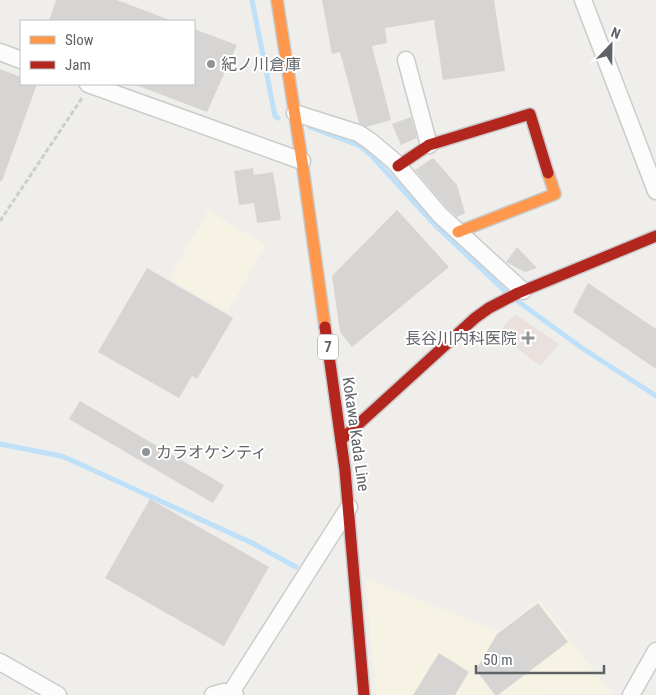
<svg xmlns="http://www.w3.org/2000/svg" width="656" height="695" font-family="'Roboto Condensed','Noto Sans JP',sans-serif">
	<rect width="100%" height="100%" fill="#efeeea"/>
	<g fill="#f7f3e4">
		<path d="M 208,211 L 266,245 L 227,312 L 169,279 Z"/>
		<path d="M 365,578 L 498,632 L 539,600 L 612,694 L 376,695 Z"/>
	</g>
	<path fill="#eae0de" d="M 515,314 L 559,344 L 540,366 L 498,333 Z"/>
	<g fill="none" stroke-linecap="round" stroke-linejoin="round">
		<g stroke="#bfe0f9" stroke-width="5">
			<path d="M 252,0 L 275,116 L 278,118"/>
			<path d="M 310,127 L 360,146 L 370,154 L 436,226 L 506,292"/>
			<path d="M 516,300 L 582,348 L 656,396"/>
			<path d="M 0,444 L 61,456 L 71,460 L 252,543 L 296,567"/>
		</g>
	</g>
	<g fill="#d6d5d3">
		<path d="M 56,0 L 117,0 L 170,20 L 170,21 L 49,21 Z"/>
		<path d="M 322,0 L 494,0 L 505,71 L 443,80 L 434,20 L 385,28 L 387,43 L 372,46 L 391,120 L 366,127 L 359,123 L 340,52 L 332,54 Z"/>
		<path d="M 194,29 L 237,45 L 207,112 L 136,85 L 136,84 L 194,84 Z"/>
		<path d="M 0,69 L 21,77 L 21,84 L 37,84 L 2,181 L 0,181 Z"/>
		<path d="M 411,117 L 417,138 L 401,145 L 392,124 Z"/>
		<path d="M 433,158 L 457,185 L 465,213 L 457,217 L 447,208 L 415,170 Z"/>
		<path d="M 253,168 L 254,175 L 273,172 L 281,220 L 257,223 L 254,203 L 239,205 L 234,171 Z"/>
		<path d="M 397,210 L 449,267 L 352,347 L 340,332 L 332,276 Z"/>
		<path d="M 517,247 L 537,268 L 525,272 L 506,262 Z"/>
		<path d="M 147,268 L 233,318 L 197,379 L 192,376 L 179,398 L 98,352 Z"/>
		<path d="M 588,283 L 656,329 L 656,369 L 573,312 Z"/>
		<path d="M 80,401 L 224,485 L 213,503 L 69,419 Z"/>
		<path d="M 150,499 L 269,567 L 224,646 L 105,578 Z"/>
		<path d="M 538,603 L 568,642 L 498,695 L 495,695 L 476,670 L 497,634 Z"/>
		<path d="M 439,653 L 469,672 L 455,695 L 413,695 Z"/>
	</g>
	<g fill="none" stroke-linecap="round" stroke-linejoin="round">
		<defs>
			<g id="street">
				<path d="M 583,0 L 656,191"/>
				<path d="M 0,52 L 21,60"/>
				<path d="M 406,60 L 429,145"/>
				<path d="M 88,84 L 302,161"/>
				<path d="M 295,113 L 358,133 L 370,141 L 394,161 L 440,215 L 523,291"/>
				<path d="M 0,662 L 58,695"/>
				<path d="M 230,694 L 349,507"/>
				<path d="M 213,695 L 224,692 L 235,695"/>
				<path d="M 631,695 L 656,651"/>
			</g>
			<g id="slow">
				<path d="M 277,0 L 302,161 L 325,327"/>
				<path d="M 458,232 L 555,194 L 548,173"/>
			</g>
			<g id="jam">
				<path d="M 398,166 L 429,145 L 530,114 L 548,173"/>
				<path d="M 325,327 L 345,470 L 364,695"/>
				<path d="M 341,440 L 475,318 L 489,308 L 518,293 L 656,236"/>
			</g>
		</defs>
		<use href="#street" stroke="#cbcccc" stroke-width="19"/>
		<use href="#slow" stroke="#cacacb" stroke-width="14"/>
		<use href="#jam" stroke="#cacacb" stroke-width="14"/>
		<path stroke="#cacfcc" stroke-width="3" stroke-dasharray="5 2.5" stroke-linecap="butt" d="M 0,221 L 82,98"/>
		<use href="#street" stroke="#fdfcfc" stroke-width="16"/>
		<use href="#slow" stroke="#ff974d" stroke-width="11"/>
		<use href="#jam" stroke="#b3261e" stroke-width="11"/>
	</g>
	<g fill="#919496" stroke="#fff" stroke-width="2">
		<circle cx="211" cy="64" r="5"/>
		<path d="M525.5 330.5h5v5h5v5h-5v5h-5v-5h-5v-5h5z"/>
		<circle cx="146" cy="452" r="5"/>
	</g>
	<g text-anchor="middle" dominant-baseline="central" stroke-width="4" stroke-linejoin="round" paint-order="stroke">
		<rect fill="#fff" stroke="#8f9295" stroke-width="1" x="318" y="334.5" width="20" height="25" rx="4"/>
		<g font-size="15" font-weight="bold" fill="#5f6368">
			<text x="328" y="347">7</text>
		</g>
		<g font-size="16" fill="#5f6368" stroke="#fff" text-anchor="start">
			<text x="221" y="64">紀ノ川倉庫</text>
			<text x="517" y="338" text-anchor="end">長谷川内科医院</text>
			<text x="156" y="452">カラオケシティ</text>
		</g>
		<g font-size="16" fill="#5f6368" stroke="#fff">
			<text transform="translate(356 434) rotate(82)">Kokawa Kada Line</text>
		</g>
	</g>
	<rect x="20" y="20" width="175" height="65" fill="#ffffff" stroke="#bfc1c3"/>
	<rect x="30" y="36" width="25" height="8" fill="#ff974d" stroke="#bfc1c3"/>
	<text x="65" y="45" font-size="15" fill="#5f6368">Slow</text>
	<rect x="30" y="61" width="25" height="8" fill="#b3261e" stroke="#bfc1c3"/>
	<text x="65" y="70" font-size="15" fill="#5f6368">Jam</text>
	<g transform="translate(611 45) rotate(22)" stroke="#ffffff" stroke-width="4" paint-order="stroke">
	<path d="M0-4L9 19L0 12L-9 19Z" fill="#5f6368"/>
	<text y="-8" font-size="14" font-weight="bold" text-anchor="middle" fill="#5f6368">N</text>
	</g>
	<path d="M476 665v8h128v-8" fill="none" stroke="#5f6368" stroke-width="2.5"/>
	<text x="483" y="665" font-size="15" fill="#5f6368" stroke="#ffffff" stroke-width="4" paint-order="stroke">50 m</text>
</svg>
